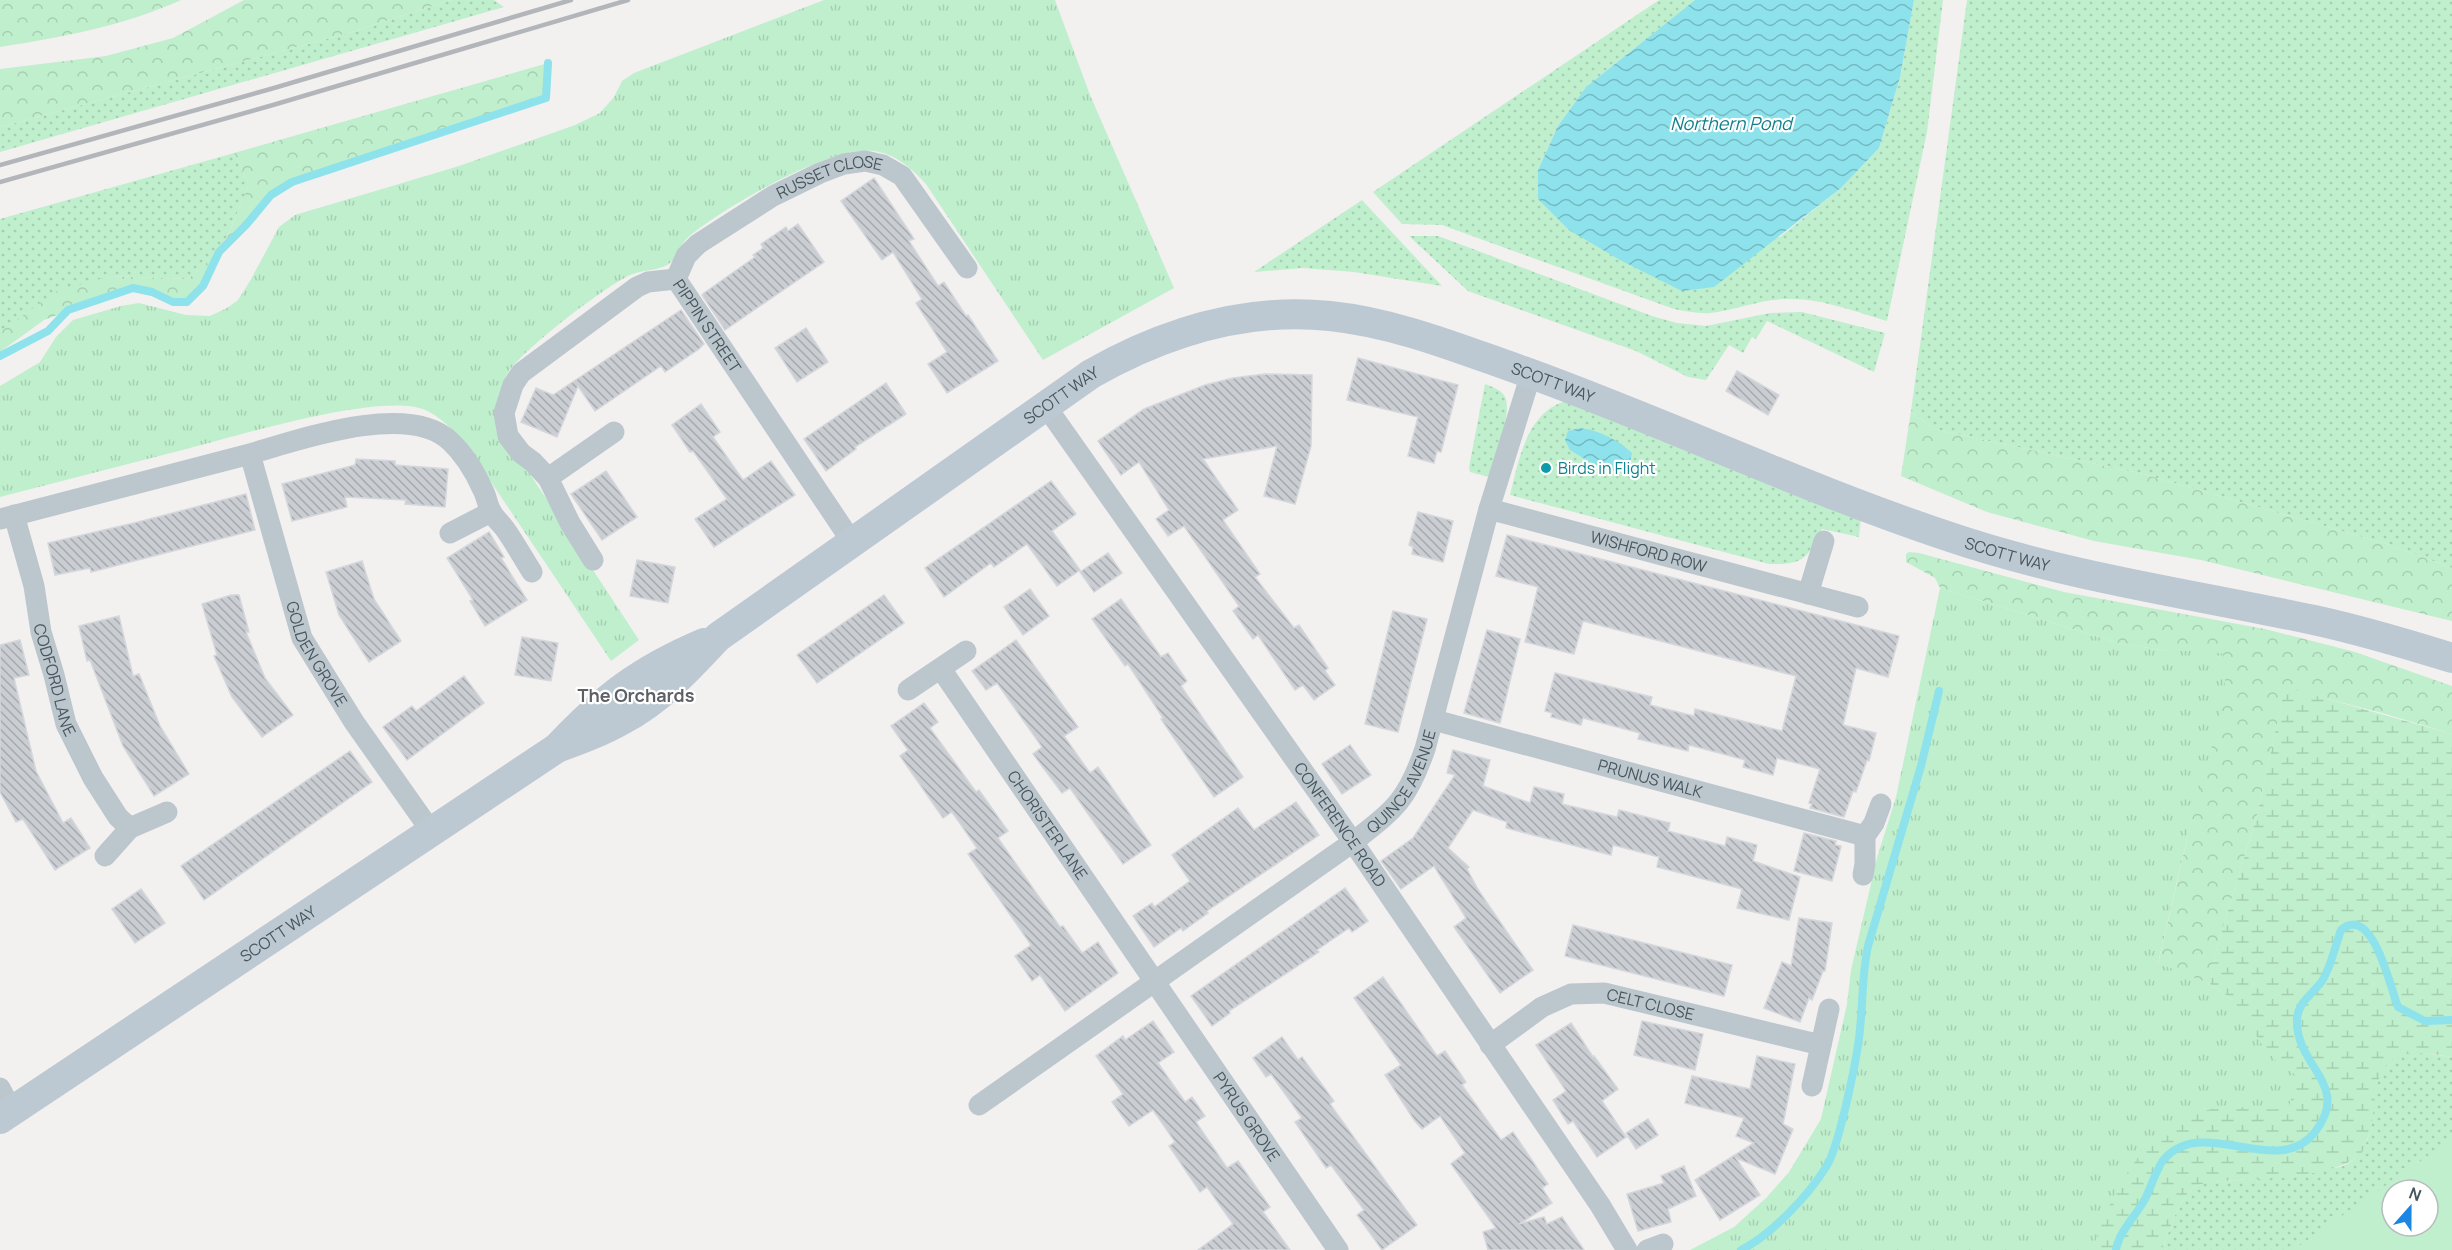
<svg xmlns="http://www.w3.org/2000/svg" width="2452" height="1250" font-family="Manrope,sans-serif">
	<defs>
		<pattern id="grass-dots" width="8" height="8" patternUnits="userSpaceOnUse" patternTransform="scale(1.5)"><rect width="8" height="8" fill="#c0efcd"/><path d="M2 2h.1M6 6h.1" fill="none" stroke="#a6cfb2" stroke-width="1.8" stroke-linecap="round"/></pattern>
		<pattern id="forest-crowns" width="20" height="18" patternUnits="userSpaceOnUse" patternTransform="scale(1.5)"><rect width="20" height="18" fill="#c0efcd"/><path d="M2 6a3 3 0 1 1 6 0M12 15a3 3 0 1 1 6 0" fill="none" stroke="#a6cfb2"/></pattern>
		<pattern id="wetland-marsh" width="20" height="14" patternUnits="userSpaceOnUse" patternTransform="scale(1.5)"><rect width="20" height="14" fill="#c0efcd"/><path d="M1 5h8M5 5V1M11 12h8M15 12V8" fill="none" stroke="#a6cfb2"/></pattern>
		<pattern id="park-tufts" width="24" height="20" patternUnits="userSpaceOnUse" patternTransform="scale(1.5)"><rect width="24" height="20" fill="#c0efcd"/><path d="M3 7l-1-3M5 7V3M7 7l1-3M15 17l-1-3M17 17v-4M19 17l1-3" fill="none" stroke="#a6cfb2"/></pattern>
		<pattern id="water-waves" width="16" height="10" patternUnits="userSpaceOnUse" patternTransform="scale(1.5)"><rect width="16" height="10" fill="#8de2ec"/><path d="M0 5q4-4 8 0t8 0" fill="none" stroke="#75bac2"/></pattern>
		<pattern id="building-back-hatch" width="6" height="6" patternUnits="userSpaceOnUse" patternTransform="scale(1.5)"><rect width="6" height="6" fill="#caced3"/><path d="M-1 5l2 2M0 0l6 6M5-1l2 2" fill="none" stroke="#a6aaae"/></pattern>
	</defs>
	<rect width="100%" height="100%" fill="#f3f0f0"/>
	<g fill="url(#grass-dots)" fill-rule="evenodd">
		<path d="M 451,0 L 494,0 L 504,7 L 0,152 L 0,127 L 352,32 Z"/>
		<path d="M 1659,0 L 1695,0 L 1586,87 L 1558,126 L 1538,170 L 1538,198 L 1780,237 L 1841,188 L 1879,148 L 1900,77 L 1914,0 L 1943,0 L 1927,132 L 1887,321 C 1856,312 1821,298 1788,299 C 1761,299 1737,310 1710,313 C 1698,314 1686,311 1674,309 L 1442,225 L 1402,224 L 1373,192 Z"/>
		<path d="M 1967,0 L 2452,0 L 2452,568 L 2390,545 L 2143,474 L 1933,429 L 1911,411 Z"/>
		<path d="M 234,153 L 249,184 L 222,250 L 188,279 L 111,276 L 0,332 L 0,219 Z"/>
		<path d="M 1362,200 L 1442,286 L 1354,272 L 1303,268 L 1254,272 Z"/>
		<path d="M 1409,236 L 1438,236 L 1652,316 L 1677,323 L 1706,326 L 1770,313 L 1802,312 L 1885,333 L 1874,372 L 1767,321 L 1756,339 L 1752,337 L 1743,353 L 1729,345 L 1706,380 L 1688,377 L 1636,351 L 1468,291 Z"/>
		<path d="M 1485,384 C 1492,387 1501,389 1505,397 C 1513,414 1494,459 1489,477 L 1470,472 L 1469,467 Z"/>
		<path d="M 1570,400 L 1861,517 L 1859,537 L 1822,529 C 1807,559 1803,565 1769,564 L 1510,495 C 1519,459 1527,409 1570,400 Z"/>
		<path d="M 2423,1053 L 2452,1057 L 2452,1250 L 2162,1250 C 2169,1233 2179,1195 2196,1186 C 2209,1180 2227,1181 2241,1180 C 2270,1178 2299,1176 2327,1169 C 2333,1168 2340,1168 2345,1165 C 2391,1144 2356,1076 2396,1055 C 2403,1052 2415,1053 2423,1053 ZM 2392,1190 L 2428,1190 L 2428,1226 L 2392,1226 Z"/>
	</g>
	<g fill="url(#forest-crowns)">
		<path d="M 0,0 L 181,0 C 123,26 63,37 0,47 Z"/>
		<path d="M 244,0 L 451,0 L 352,32 L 0,127 L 0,69 L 106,56 L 173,38 Z"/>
		<path d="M 548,63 L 546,98 L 292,182 L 271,195 L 222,250 L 249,184 L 234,153 Z"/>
		<path d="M 219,252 L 203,286 L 187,302 L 173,302 L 152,292 L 133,288 L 44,320 L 0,352 L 0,332 L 57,291 L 111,276 L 188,279 Z"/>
		<path d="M 1911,411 L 1933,429 L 2143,474 L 2390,545 L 2452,568 L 2452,621 L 2201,560 L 2094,541 L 1987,512 L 1901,476 Z"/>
		<path d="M 1909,552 L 1919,553 L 2064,592 L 2265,629 L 2355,652 L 2452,686 L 2452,734 L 2382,713 L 2285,688 L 2257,815 L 2217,947 L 2210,984 L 2158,964 L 2196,800 L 2208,651 L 2168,651 L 2118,643 L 1940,588 L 1935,578 L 1906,562 L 1906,554 Z"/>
	</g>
	<path fill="url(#wetland-marsh)" d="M 2285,687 L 2452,734 L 2452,1057 C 2411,1051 2381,1046 2375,1097 C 2373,1110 2373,1125 2368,1137 C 2366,1143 2364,1150 2361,1154 C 2339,1176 2268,1179 2237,1180 C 2225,1181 2208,1181 2196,1186 C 2179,1195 2169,1233 2162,1250 L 1930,1250 L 2233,1000 L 2210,984 L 2217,947 L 2257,815 Z"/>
	<g fill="url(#park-tufts)">
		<path d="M 824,0 L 1055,0 L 1090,95 L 1174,288 L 1043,360 L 926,184 C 912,169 895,153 873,151 C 830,146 737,201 701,227 C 696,231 688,236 684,242 C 678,251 676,261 665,266 C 655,271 641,270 630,275 C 603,288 522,350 507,374 C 502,383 500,395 497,405 L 526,468 L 639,640 L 611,661 L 465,443 C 452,430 441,416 423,409 C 378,393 240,435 190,448 C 127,464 63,481 0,497 L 0,386 L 40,362 L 56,337 L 73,320 L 121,306 L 139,303 L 186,315 L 210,316 L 227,308 L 238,300 L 250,281 L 279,227 L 295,215 L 459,166 L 575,125 L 600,113 L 614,97 L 622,81 L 634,73 Z"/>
		<path d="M 1940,588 L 2118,643 L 2168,651 L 2208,651 L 2223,654 C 2233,692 2207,759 2197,798 C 2183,853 2171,908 2158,963 L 2210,984 L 2233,1000 L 2263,1046 L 2277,1062 L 2297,1076 L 2289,1107 C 2268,1113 2247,1105 2225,1107 C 2215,1109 2199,1110 2189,1115 C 2138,1140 2109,1197 2093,1250 L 1690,1250 L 1734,1227 L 1766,1198 L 1789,1172 L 1821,1119 L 1847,1004 L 1851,970 L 1877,858 L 1896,797 Z"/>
	</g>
	<path fill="#c0efcd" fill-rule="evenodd" d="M 2452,1139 L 2452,1250 L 2293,1250 ZM 2392,1190 L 2428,1190 L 2428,1226 L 2392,1226 Z"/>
	<g fill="url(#water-waves)">
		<path d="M 1695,0 L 1914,0 L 1900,77 L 1879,148 L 1841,188 L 1714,287 L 1682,291 L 1620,260 L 1569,230 L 1538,199 L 1538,170 L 1558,126 L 1586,87 Z"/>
		<path d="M 1580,428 C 1601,431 1616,439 1632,453 L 1629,468 L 1616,472 L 1591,463 L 1570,450 L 1565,440 L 1568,431 Z"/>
	</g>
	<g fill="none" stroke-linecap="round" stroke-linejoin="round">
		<g stroke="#8de2ec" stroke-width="8">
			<path d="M 0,356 L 48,331 L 68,310 L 133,288 L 152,292 L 173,302 L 187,302 L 203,286 L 219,252 L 246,225 L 271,195 L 292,182 L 546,98 L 548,63"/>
			<path d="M 1741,1250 C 1771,1235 1808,1196 1826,1167 C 1839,1148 1858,1054 1860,1029 C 1863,1001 1862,974 1868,946 L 1921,766 L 1939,691"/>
			<path d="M 2116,1250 C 2119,1231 2136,1216 2145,1199 C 2151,1188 2157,1166 2165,1158 C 2206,1115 2277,1180 2315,1132 C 2352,1084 2295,1067 2297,1019 C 2298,1002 2313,994 2322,981 C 2331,967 2335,946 2341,930 C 2373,902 2391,991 2398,1007 L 2425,1021 L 2452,1020"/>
		</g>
	</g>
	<g fill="url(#building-back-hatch)" stroke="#d4d7db" stroke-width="1.5">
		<path d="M 874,178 L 914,239 L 909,241 L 938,286 L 944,282 L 966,316 L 968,315 L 998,361 L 947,393 L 928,364 L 947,352 L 916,303 L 922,299 L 893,252 L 882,260 L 841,201 Z"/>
		<path d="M 798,224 L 824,262 L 725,330 L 702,295 L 704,293 L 755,257 L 753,255 L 763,248 L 761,244 L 786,227 L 788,231 Z"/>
		<path d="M 681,310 L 704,344 L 699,349 L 665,372 L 661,366 L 595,411 L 578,386 L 557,437 L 521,422 L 536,388 L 553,395 Z"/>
		<path d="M 806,328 L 828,362 L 797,382 L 775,348 Z"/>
		<path d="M 1358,358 L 1458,385 L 1441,452 L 1437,451 L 1434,463 L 1408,456 L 1418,417 L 1347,400 Z"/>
		<path d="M 1737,371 L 1779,395 L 1768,415 L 1726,391 Z"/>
		<path d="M 1265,374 L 1312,375 L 1311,446 L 1295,504 L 1264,496 L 1277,446 L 1203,459 L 1238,510 L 1223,520 L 1260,574 L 1255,577 L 1294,628 L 1299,625 L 1328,668 L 1325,671 L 1335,685 L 1314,700 L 1303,685 L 1295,690 L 1258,635 L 1253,639 L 1233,611 L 1239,606 L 1184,526 L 1168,536 L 1156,519 L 1169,510 L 1139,462 L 1121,475 L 1098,441 L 1144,409 L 1205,385 L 1233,378 Z"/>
		<path d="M 886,383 L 906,414 L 855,447 L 856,449 L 826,471 L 804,439 Z"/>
		<path d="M 701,404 L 720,432 L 713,437 L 743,480 L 771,461 L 795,495 L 714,547 L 695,519 L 727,499 L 693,451 L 690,452 L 672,425 Z"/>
		<path d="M 356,459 L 395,461 L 395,465 L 448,469 L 445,507 L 405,504 L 406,500 L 345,497 L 347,507 L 292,521 L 282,484 L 355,465 Z"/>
		<path d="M 606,471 L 637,517 L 602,540 L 571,494 Z"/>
		<path d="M 1051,481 L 1076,514 L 1052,531 L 1080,570 L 1057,586 L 1027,544 L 994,567 L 991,563 L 944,597 L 925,568 Z"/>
		<path d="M 246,494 L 255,530 L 91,572 L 90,568 L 55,575 L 48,543 L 138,522 Z"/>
		<path d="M 1418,512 L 1453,521 L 1443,562 L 1412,554 L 1413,547 L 1409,545 Z"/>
		<path d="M 489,532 L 504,557 L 501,558 L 527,600 L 485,626 L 470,601 L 473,600 L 447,558 Z"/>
		<path d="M 1507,535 L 1899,636 L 1888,677 L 1856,668 L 1843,725 L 1876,733 L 1869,761 L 1867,760 L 1856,792 L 1853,791 L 1844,817 L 1810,808 L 1812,804 L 1809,803 L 1820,769 L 1777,758 L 1773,775 L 1743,767 L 1745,760 L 1723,754 L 1689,745 L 1688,751 L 1638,739 L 1640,733 L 1583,718 L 1581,725 L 1551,717 L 1552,713 L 1545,711 L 1555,673 L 1652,697 L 1650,705 L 1694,716 L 1695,709 L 1782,731 L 1796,676 L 1583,621 L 1574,654 L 1525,642 L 1538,587 L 1496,576 Z"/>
		<path d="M 1108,553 L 1122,573 L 1094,592 L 1080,572 Z"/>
		<path d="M 637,560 L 675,567 L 668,603 L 630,596 Z"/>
		<path d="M 362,561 L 374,599 L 401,641 L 369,662 L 339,615 L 326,572 Z"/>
		<path d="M 1030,589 L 1049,616 L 1023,635 L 1004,607 Z"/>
		<path d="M 231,595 L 239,595 L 249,632 L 246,632 L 265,678 L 293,715 L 262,737 L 232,697 L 214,656 L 217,655 L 202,604 Z"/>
		<path d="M 884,595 L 904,623 L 817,683 L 797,655 Z"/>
		<path d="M 1121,599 L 1161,657 L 1168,653 L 1187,681 L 1181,686 L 1243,777 L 1214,797 L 1161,719 L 1163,718 L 1128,664 L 1125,666 L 1092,619 Z"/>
		<path d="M 1393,611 L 1427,619 L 1398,732 L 1365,724 Z"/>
		<path d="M 119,616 L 133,676 L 139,674 L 160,726 L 189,774 L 154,796 L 123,746 L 90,660 L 87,661 L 79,626 Z"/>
		<path d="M 1487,630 L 1520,639 L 1500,723 L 1464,713 Z"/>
		<path d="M 522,637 L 558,643 L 551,681 L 515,675 Z"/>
		<path d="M 20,640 L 29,675 L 14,678 L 36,771 L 63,823 L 71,818 L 90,848 L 55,870 L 23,819 L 16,822 L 0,792 L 0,645 Z"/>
		<path d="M 1016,640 L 1078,727 L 1064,736 L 1090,773 L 1098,767 L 1151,845 L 1123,864 L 1070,788 L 1062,793 L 1033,754 L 1042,747 L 997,683 L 986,690 L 972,671 Z"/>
		<path d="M 464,676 L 484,703 L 407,760 L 383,727 L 412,706 L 416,711 Z"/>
		<path d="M 924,703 L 938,722 L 930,728 L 976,792 L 979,790 L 1008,831 L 998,838 L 1060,927 L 1063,926 L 1082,953 L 1098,942 L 1118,973 L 1065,1011 L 1040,975 L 1032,981 L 1015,956 L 1031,945 L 968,854 L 977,848 L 952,812 L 943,818 L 900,756 L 908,750 L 891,726 Z"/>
		<path d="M 1350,745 L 1371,775 L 1342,794 L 1322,764 Z"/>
		<path d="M 1453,750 L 1490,760 L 1483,786 L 1530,803 L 1534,787 L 1564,794 L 1562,804 L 1617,817 L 1619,810 L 1670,823 L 1668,831 L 1725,846 L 1727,837 L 1757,845 L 1753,861 L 1800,877 L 1789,920 L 1737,908 L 1742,889 L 1657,867 L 1659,857 L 1613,845 L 1611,855 L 1506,828 L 1507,822 L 1473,810 L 1448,848 L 1469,867 L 1467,869 L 1479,891 L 1533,970 L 1500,993 L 1454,927 L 1466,918 L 1434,866 L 1401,889 L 1381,861 L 1413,838 L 1455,775 L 1447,773 Z"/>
		<path d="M 350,751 L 372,782 L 204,900 L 181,866 Z"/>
		<path d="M 1296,802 L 1319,835 L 1207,911 L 1208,913 L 1183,931 L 1181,928 L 1154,947 L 1133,916 L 1152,903 L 1154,907 L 1190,881 L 1172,855 L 1238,808 L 1254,830 Z"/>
		<path d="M 1804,833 L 1836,841 L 1835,845 L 1841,846 L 1832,881 L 1794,871 Z"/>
		<path d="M 1345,888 L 1368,921 L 1352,932 L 1349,928 L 1317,950 L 1319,952 L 1229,1011 L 1230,1013 L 1212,1026 L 1191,996 Z"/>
		<path d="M 141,889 L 165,923 L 135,943 L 112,909 Z"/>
		<path d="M 1799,918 L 1832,923 L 1825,971 L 1823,971 L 1812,1000 L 1809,998 L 1800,1022 L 1764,1008 L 1782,962 L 1791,966 Z"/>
		<path d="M 1573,925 L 1732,965 L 1724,996 L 1565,956 Z"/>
		<path d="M 1383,977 L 1437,1056 L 1445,1051 L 1466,1082 L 1462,1085 L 1501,1140 L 1513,1132 L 1548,1184 L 1542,1188 L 1552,1203 L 1519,1224 L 1544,1217 L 1547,1224 L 1562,1217 L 1584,1250 L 1488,1250 L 1483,1232 L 1496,1228 L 1451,1164 L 1465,1153 L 1440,1116 L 1422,1129 L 1414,1120 L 1385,1075 L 1401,1065 L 1354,998 Z"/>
		<path d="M 1153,1021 L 1174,1052 L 1158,1063 L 1185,1102 L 1192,1097 L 1205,1116 L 1196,1122 L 1227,1168 L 1238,1161 L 1270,1207 L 1263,1212 L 1290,1250 L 1198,1250 L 1233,1224 L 1207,1187 L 1200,1192 L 1169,1146 L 1175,1142 L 1153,1110 L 1129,1126 L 1112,1102 L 1123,1094 L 1096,1056 L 1123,1036 L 1125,1040 Z"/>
		<path d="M 1642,1021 L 1703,1034 L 1695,1070 L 1634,1055 Z"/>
		<path d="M 1571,1023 L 1593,1057 L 1594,1056 L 1618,1089 L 1602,1101 L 1626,1137 L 1597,1157 L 1573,1121 L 1568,1124 L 1553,1100 L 1566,1091 L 1536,1045 Z"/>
		<path d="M 1282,1037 L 1298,1060 L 1302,1057 L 1334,1101 L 1330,1104 L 1417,1225 L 1382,1250 L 1357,1215 L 1364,1210 L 1331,1165 L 1326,1168 L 1295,1122 L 1302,1118 L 1271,1074 L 1266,1077 L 1253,1058 Z"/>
		<path d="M 1757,1056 L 1795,1064 L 1783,1124 L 1793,1129 L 1775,1174 L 1736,1158 L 1760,1195 L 1720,1220 L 1695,1180 L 1754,1143 L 1736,1136 L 1744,1118 L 1685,1103 L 1692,1076 L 1750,1089 Z"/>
		<path d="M 1648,1119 L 1658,1135 L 1636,1149 L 1626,1133 Z"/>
		<path d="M 1684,1166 L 1696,1196 L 1668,1209 L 1671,1222 L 1638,1231 L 1627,1194 L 1664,1183 L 1661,1176 Z"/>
	</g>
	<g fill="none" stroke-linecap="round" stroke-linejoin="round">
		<g stroke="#bcc6cd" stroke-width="21">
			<path id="s1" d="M 676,279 L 686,256 L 698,244 L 773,196 L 820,173 L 844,164 L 865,161 L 883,165 L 902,176 L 967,268"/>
			<path id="s2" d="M 1045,405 L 1353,842 L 1600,1205 L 1627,1250"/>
			<path d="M 250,454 C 298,440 408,401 450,441 C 464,454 475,472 483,490 C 487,497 487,505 491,511 C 494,518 501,523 505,529 C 515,543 523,558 532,572"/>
			<path d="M 548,478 L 614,432"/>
			<path id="s3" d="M 1489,509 L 1858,607"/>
			<path id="s4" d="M 14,515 L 34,586 L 41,632 L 54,675 L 66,724 L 93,778 L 118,817 L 130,828"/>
			<path id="s5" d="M 0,519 L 250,454 L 302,638 L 354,722 L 431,831"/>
			<path d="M 450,533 L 491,512"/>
			<path id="s6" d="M 593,560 L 570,523 L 548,478 L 533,462 L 521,453 L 508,436 L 504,413 L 513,385 L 521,373 L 637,287 L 648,282 L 676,279 L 852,542"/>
			<path d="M 1808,594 L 1824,541"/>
			<path id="s7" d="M 941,669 L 1338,1250"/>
			<path d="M 908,690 L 966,651"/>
			<path id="s8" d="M 1434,720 L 1865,836"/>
			<path d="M 105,856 L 130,828 L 167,812"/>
			<path d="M 1863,875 L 1865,864 L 1865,836 L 1874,823 L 1881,804"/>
			<path id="s9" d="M 1490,1045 L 1542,1007 L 1571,994 L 1604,993 L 1821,1045"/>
			<path d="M 1812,1086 L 1829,1009"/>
			<path d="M 0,1088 L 12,1111"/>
			<path id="s10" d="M 979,1105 L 1353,842 C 1395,809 1407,801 1425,749 L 1489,509 L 1531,374"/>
			<path d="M 1647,1250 L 1663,1244"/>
		</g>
		<g stroke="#bcc9d2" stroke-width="30">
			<path id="s11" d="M 557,748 C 579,740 601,732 622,720 C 660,700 689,668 718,637 L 1091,374 C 1165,332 1244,307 1330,316 C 1397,323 1460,349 1523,371 C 1667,423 1805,489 1950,537 C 2069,577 2192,594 2314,620 C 2360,630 2407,644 2452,658"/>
			<path id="s12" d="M 0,1119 L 557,748 C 604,698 640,670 704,643"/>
		</g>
		<g stroke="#b2b6ba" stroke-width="4.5">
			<path d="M 0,165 L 274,88 L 571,0"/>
			<path d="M 0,182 L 273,105 L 628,0"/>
		</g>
	</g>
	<circle fill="#0f9aa8" stroke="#fff" stroke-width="2" cx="1546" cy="468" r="6"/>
	<g text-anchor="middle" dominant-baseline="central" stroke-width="4.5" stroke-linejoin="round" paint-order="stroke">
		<g font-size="16" fill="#48565e" stroke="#fff">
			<text stroke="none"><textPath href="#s1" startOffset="192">RUSSET CLOSE</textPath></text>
			<text stroke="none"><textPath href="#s6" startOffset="460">PIPPIN STREET</textPath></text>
			<text stroke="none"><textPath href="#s11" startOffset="1138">SCOTT WAY</textPath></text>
			<text stroke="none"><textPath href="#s11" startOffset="618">SCOTT WAY</textPath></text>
			<text stroke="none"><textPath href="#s3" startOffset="165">WISHFORD ROW</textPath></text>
			<text stroke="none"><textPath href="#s11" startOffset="1624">SCOTT WAY</textPath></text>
			<text stroke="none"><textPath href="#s5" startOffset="470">GOLDEN GROVE</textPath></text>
			<text stroke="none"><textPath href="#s4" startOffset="170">CODFORD LANE</textPath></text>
			<text stroke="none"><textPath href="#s10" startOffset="537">QUINCE AVENUE</textPath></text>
			<text stroke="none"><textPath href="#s8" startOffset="224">PRUNUS WALK</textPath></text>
			<text stroke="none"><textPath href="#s7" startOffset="189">CHORISTER LANE</textPath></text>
			<text stroke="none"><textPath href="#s2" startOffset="513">CONFERENCE ROAD</textPath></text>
			<text stroke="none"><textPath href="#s12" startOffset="334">SCOTT WAY</textPath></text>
			<text stroke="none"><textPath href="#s9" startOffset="177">CELT CLOSE</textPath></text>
			<text stroke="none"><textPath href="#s7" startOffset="542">PYRUS GROVE</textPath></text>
		</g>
		<g font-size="16" fill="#0d838f" stroke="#fff" text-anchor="start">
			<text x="1558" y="468">Birds in Flight</text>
		</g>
		<g font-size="18" font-style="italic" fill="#0f7f8c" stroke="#fff">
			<text x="1731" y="123">Northern Pond</text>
		</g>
		<g font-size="18" font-weight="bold" fill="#5d6165" stroke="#fff">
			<text x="636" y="695">The Orchards</text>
		</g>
	</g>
	<g transform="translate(2410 1208) rotate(21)"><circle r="28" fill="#ffffff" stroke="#b6bbbf" stroke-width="1.5"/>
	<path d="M0-4.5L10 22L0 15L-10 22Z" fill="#1b87e2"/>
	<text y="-9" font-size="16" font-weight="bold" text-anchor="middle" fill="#48565e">N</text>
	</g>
</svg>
